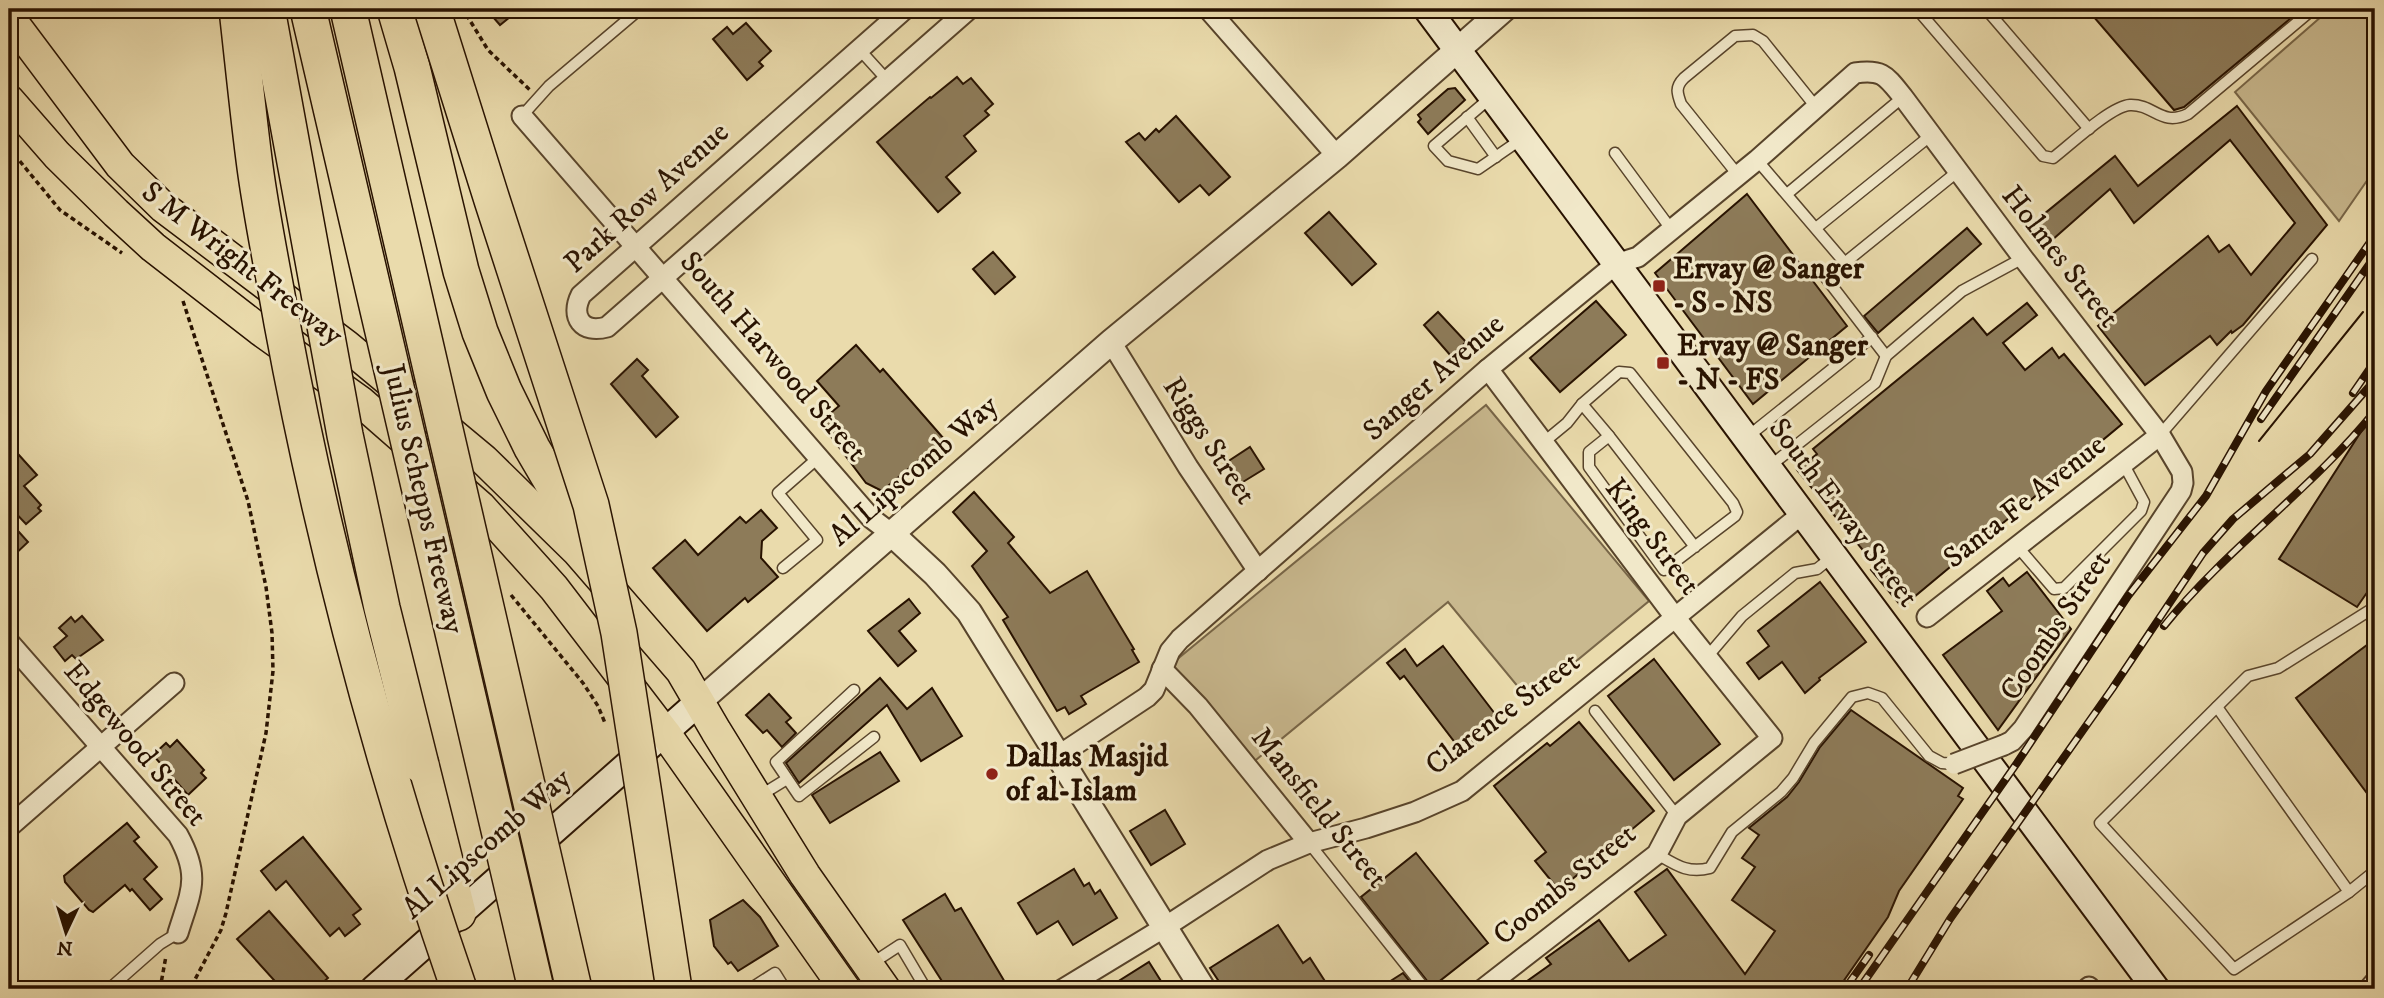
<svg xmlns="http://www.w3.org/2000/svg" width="2384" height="998" font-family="'IM FELL DW Pica',serif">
	<rect width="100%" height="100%" fill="#eadbac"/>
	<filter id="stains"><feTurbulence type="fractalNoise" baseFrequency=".00286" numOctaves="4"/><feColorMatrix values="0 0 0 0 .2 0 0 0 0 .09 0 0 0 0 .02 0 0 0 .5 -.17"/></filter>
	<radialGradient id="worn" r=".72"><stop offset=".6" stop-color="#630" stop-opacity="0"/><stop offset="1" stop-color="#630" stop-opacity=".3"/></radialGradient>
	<g fill="#c9b98f" stroke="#786648" stroke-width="2">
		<path d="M 2330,9 L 2375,9 L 2375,169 L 2339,221 L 2235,92 Z"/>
		<path d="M 1486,405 L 1649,601 L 1529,700 L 1448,602 L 1251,764 L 1169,666 Z"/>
	</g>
	<g fill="#8d7b59" stroke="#281200" stroke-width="2">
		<path d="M 486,9 L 520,9 L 500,25 Z"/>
		<path d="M 2087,9 L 2302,9 L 2184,107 L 2174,110 Z"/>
		<path d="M 746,23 L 771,51 L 759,62 L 763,66 L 747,80 L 713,39 L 727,27 L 733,34 Z"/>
		<path d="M 957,77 L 963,84 L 971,78 L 993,104 L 985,111 L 989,115 L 964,136 L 976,151 L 946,177 L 960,193 L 938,212 L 877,142 L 930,97 L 931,98 Z"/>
		<path d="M 1455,88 L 1465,100 L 1428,134 L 1418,122 L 1421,119 L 1418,115 L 1448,89 Z"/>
		<path d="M 2237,106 L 2327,225 L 2243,325 L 2232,333 L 2231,331 L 2217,345 L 2210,336 L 2145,385 L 2098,326 L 2208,236 L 2219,252 L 2229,245 L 2251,275 L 2295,223 L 2230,140 L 2134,223 L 2110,189 L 2043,248 L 2027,228 L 2115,156 L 2138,186 Z"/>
		<path d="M 1176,116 L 1230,177 L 1209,195 L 1200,185 L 1179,202 L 1126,142 L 1139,133 L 1145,140 L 1156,129 L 1159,132 Z"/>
		<path d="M 1747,194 L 1847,326 L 1753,404 L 1655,273 Z"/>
		<path d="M 1329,212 L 1376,264 L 1352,285 L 1305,233 Z"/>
		<path d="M 1967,228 L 1981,244 L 1878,333 L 1864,316 Z"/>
		<path d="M 993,252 L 1015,277 L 995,294 L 973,269 Z"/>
		<path d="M 1596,301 L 1626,335 L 1560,392 L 1530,358 Z"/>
		<path d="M 2027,303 L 2037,315 L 2003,343 L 2025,370 L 2052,348 L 2059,358 L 2064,354 L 2122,424 L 1902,607 L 1871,570 L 1876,566 L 1797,470 L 1817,454 L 1813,449 L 1973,318 L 1987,335 Z"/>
		<path d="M 1438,312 L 1466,342 L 1451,356 L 1424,325 Z"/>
		<path d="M 856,345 L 880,372 L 883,369 L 944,439 L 882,491 L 866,483 L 820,422 L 839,406 L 817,381 Z"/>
		<path d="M 637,359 L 648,370 L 642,376 L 678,417 L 656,437 L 611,384 Z"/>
		<path d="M 2375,410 L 2375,581 L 2357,607 L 2279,559 Z"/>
		<path d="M 9,444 L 37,475 L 24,486 L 41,505 L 38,508 L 41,511 L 26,524 L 9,506 Z"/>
		<path d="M 1250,447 L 1264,469 L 1238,485 L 1224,464 Z"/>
		<path d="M 974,492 L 1014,537 L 1008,543 L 1050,593 L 1087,571 L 1134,649 L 1132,650 L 1139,662 L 1081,696 L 1086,704 L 1069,714 L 1065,707 L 1057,711 L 1003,620 L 1008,617 L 972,566 L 987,551 L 953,512 Z"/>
		<path d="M 761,510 L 777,528 L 762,541 L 761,558 L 778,577 L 748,602 L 745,598 L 707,631 L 653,568 L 685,540 L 698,555 L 740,517 L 746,523 Z"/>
		<path d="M 9,521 L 28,542 L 9,560 Z"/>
		<path d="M 2027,572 L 2071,629 L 1998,730 L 1943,655 L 2002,611 L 1987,591 L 2003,578 L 2009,586 Z"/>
		<path d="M 1820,582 L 1866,642 L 1819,678 L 1820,680 L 1805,693 L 1782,662 L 1759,679 L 1747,663 L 1769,646 L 1758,631 Z"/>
		<path d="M 909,599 L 920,613 L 899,631 L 916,651 L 898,666 L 868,631 Z"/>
		<path d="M 82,616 L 103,640 L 76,659 L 72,655 L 65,661 L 54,647 L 67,636 L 59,628 L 71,617 L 75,622 Z"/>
		<path d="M 2375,639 L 2375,804 L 2296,698 Z"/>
		<path d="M 1443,646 L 1502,723 L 1463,753 L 1404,676 L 1400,679 L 1387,663 L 1405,649 L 1417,666 Z"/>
		<path d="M 1654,659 L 1720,744 L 1674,780 L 1608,696 Z"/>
		<path d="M 880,678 L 907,709 L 932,688 L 962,736 L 921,761 L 887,705 L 799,783 L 786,763 Z"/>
		<path d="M 769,694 L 791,718 L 786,722 L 796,733 L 782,747 L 767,730 L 763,733 L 746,715 Z"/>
		<path d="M 1851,710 L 1963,788 L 1958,796 L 1963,799 L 1899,891 L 1888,917 L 1838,989 L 1516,989 L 1551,964 L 1546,958 L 1599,920 L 1629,961 L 1666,935 L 1635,892 L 1667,869 L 1745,974 L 1775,931 L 1732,900 L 1755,867 L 1742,858 L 1759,835 L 1749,828 L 1787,797 L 1799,782 L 1820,747 Z"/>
		<path d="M 1579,722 L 1654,811 L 1570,881 L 1573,885 L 1562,894 L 1535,861 L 1546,852 L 1494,786 L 1547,743 L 1550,746 Z"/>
		<path d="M 177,740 L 204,770 L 201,773 L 206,778 L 188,795 L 153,755 L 166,743 L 170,747 Z"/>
		<path d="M 880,752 L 899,781 L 830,823 L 812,795 Z"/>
		<path d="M 1165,810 L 1185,844 L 1151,865 L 1130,831 Z"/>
		<path d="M 127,823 L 139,837 L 134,841 L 157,867 L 144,879 L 162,899 L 150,910 L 132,889 L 130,891 L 125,885 L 93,912 L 89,910 L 65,882 L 64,876 Z"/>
		<path d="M 303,837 L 361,909 L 353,915 L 360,924 L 345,936 L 339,928 L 330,936 L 286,881 L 276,890 L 261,871 Z"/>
		<path d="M 1416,853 L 1488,943 L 1432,987 L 1361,897 Z"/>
		<path d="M 1074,869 L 1084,886 L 1089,883 L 1095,894 L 1100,890 L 1117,918 L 1073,945 L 1058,921 L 1037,934 L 1018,903 Z"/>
		<path d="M 945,894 L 955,911 L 961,908 L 1009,989 L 947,989 L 903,920 Z"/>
		<path d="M 743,900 L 760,917 L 778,946 L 738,971 L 731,962 L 728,964 L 714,946 L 710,920 Z"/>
		<path d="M 269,911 L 328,978 L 315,989 L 282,989 L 237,939 Z"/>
		<path d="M 1278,925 L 1303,963 L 1310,958 L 1330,989 L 1224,989 L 1210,968 Z"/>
		<path d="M 1149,962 L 1166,989 L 1106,989 Z"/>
		<path d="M 1403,973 L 1416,989 L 1378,989 Z"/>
	</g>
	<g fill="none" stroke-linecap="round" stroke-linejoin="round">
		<defs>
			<g id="service">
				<path d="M 1917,9 L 2043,156 L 2053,158 C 2070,145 2111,106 2130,105 C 2154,104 2161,127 2188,114 L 2313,9"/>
				<path d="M 1986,9 L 2089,129"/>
				<path d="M 859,49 L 888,81"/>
				<path d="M 1490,98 L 1434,146 L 1448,161 L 1478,169 L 1523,138"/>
				<path d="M 522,116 L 549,86 L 640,9"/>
				<path d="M 1467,117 L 1496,157"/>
				<path d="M 1615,153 L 1671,229"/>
				<path d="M 1757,160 L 1845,263"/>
				<path d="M 1738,175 L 1681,104 C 1677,93 1675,87 1684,78 L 1735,36 L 1753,35 L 1763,41 L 1816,107"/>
				<path d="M 1787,194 L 1903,97"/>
				<path d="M 1816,228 L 1930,136"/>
				<path d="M 1886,356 L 1826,278 L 1957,172"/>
				<path d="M 1582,404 L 1609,436"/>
				<path d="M 2160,435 L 2312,259"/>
				<path d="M 1746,438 L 1872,337"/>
				<path d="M 1544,442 L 1567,423 L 1582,404 L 1619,372 L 1630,373 L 1733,503 L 1737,512 L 1735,516 L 1664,570 L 1589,467 L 1589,452 L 1609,436 L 1695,547"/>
				<path d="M 1770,466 L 1875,383 L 1886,356 L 1962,291 L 2023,258"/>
				<path d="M 2017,546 L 2054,589 L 2064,588 L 2141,511 L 2144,502 L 2123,463"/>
				<path d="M 783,568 L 817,540 L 778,493 L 819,457"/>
				<path d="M 2375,607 L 2278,668 L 2248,676 L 2100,823 L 2234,969 L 2349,892 L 2375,871"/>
				<path d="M 1707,657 L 1742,616 L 1795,573 L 1817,569 L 1832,557"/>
				<path d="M 854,690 L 776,762 L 799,796 L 874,737"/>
				<path d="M 2217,707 L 2349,892"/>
				<path d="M 1595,711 L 1677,816"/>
				<path d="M 761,795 L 787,779"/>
				<path d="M 1309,843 L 1425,989"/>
				<path d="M 1657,854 C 1676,865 1688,874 1710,868 L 1732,832 L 1781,792 L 1793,778 L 1814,743 L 1852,697 L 1868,693 L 1882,698 L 1929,756 L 1942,763 L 1954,764"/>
				<path d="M 871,964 L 900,945 L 926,989"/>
				<path d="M 109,989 L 160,944 L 178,933"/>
				<path d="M 750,989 L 775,973 L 785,989"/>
			</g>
			<g id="minor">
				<path d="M 905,9 L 581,295 C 570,317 582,334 607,327 L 969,9"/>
				<path d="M 1208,9 L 1337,156"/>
				<path d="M 522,116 L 871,518 L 892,534"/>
				<path d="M 1111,342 L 1188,467 L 1258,571"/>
				<path d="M 1927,617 L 2160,435"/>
				<path d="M 9,642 L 178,835 C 201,877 191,891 178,933"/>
				<path d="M 1162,669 L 1198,706 L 1309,843"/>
				<path d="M 1058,756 L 1147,697 L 1154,690 L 1170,651 L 1180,639 L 1488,369 L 1616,264 L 1638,257 L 1757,160 L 1855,73 C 1883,69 1886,76 1903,97 L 2023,258 L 2160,435 L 2182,472 L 2183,483 L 2181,491 L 2023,729 L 2012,741 L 2004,745"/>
				<path d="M 9,827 L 174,683"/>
				<path d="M 1063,989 L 1165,927 L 1268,860 L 1309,843 L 1366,828 L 1415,812 L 1462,791 L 1802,514"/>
				<path d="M 1483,989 L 1657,854 L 1677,816 L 1772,738 L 1674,616 L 1488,369"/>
				<path d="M 2087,989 L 2089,987"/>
				<path d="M 2369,989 L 2375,982"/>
			</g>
			<g id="tertiary">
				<path d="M 892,534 L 935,574 L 969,612 L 1203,989"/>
				<path d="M 700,701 L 1111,342 L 1337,156 L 1504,9"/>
			</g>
			<g id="secondary">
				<path d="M 1427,9 L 2156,989"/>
				<path d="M 374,989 L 700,701"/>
			</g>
			<g id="primary">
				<path d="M 9,17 L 120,165 L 163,207 L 347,346 L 484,460 L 577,551 L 681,671 L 716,731 L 805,875 L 885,989"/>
				<path d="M 9,100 L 57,155 L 116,213 L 153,247 L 260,330 L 361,402 L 481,507 L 554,588 L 665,733 L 845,989"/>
			</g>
			<g id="motorway">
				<path d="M 395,9 L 412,67 L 461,271 L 480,332 L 504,391 L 532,448 L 603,569"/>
				<path d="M 421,765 L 458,913"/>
			</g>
		</defs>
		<use href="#service" stroke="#58442b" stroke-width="13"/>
		<use href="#minor" stroke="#58442b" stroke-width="23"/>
		<use href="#tertiary" stroke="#58442b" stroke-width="28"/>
		<use href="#secondary" stroke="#281200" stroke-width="30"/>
		<use href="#primary" stroke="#281200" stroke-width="33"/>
		<use href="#motorway" stroke="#281200" stroke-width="38"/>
		<g stroke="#281200" stroke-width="3.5" stroke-dasharray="5 3.5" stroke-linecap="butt">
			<path d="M 1461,9 L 1461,17"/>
			<path d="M 459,11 L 466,14 L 488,50 L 530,90"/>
			<path d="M 9,148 L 60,210 L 122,253"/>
			<path d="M 183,301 L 248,501 L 266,587 L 272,633 L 273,671 L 266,733 L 226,913 L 221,930 L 190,989"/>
			<path d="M 511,595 L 583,683 L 598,706 L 605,723"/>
			<path d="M 160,989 L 166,956"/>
		</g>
		<use href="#service" stroke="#f1e8c9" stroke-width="10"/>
		<use href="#minor" stroke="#f1e8c9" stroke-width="19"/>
		<use href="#tertiary" stroke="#f1e8c9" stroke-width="24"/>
		<use href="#secondary" stroke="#f1e8c9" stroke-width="26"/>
		<use href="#primary" stroke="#eadbac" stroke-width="30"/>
		<use href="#motorway" stroke="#eadbac" stroke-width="35"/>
		<path stroke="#281200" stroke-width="2" d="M 2259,441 L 2363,312"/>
		<defs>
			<g id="rail">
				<path d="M 2353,393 L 2375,361"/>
				<path d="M 2261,419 L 2375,256"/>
				<path d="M 2164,626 C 2227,548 2312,489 2375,411"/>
				<path d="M 1845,989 L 1869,955"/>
				<path d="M 1859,989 L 2017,763 L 2128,596 L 2206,496 L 2266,391 L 2375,235"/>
				<path d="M 1907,989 L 1950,919 L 2112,689 L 2203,553 L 2233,519 L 2310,454 L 2375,380"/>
			</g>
		</defs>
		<use href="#rail" stroke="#281200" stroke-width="8"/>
		<use href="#rail" stroke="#f1e8c9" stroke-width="5" stroke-dasharray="16" stroke-linecap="butt"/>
		<defs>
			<path id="minor-bridge" d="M 1954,764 L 2004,745"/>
			<g id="motorway-bridge">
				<path d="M 237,9 C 243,62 248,114 255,167 C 262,219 273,271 282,323 C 324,550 384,772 459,989"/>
				<path d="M 267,9 L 345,435 L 382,608 L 421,765"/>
				<path d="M 308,9 L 536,989"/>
				<path d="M 348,9 L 574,989"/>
				<path d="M 432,9 L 492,200 L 591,505 L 619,633 L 674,989"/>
			</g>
		</defs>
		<use href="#minor-bridge" stroke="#58442b" stroke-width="23" stroke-linecap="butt"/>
		<use href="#motorway-bridge" stroke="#281200" stroke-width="38" stroke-linecap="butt"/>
		<use href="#minor-bridge" stroke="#f1e8c9" stroke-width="19"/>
		<use href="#motorway-bridge" stroke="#eadbac" stroke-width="35"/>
	</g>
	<g fill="#8f2418" stroke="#f1e8c9" stroke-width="2.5">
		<rect x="1652" y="279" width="14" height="14" rx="3.5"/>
		<rect x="1656" y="356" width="14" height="14" rx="3.5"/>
		<circle cx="992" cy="774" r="7"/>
	</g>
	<g text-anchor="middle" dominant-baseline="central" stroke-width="6" stroke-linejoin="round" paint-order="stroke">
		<g font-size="30" fill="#281200" stroke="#f1e8c9">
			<text transform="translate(647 198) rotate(-42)">Park Row Avenue</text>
			<text transform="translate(2060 257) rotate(52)">Holmes Street</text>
			<text transform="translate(242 264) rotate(38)">S M Wright Freeway</text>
			<text transform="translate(773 357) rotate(49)">South Harwood Street</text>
			<text transform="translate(1434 378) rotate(-41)">Sanger Avenue</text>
			<text transform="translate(1209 441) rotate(57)">Riggs Street</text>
			<text transform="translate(914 471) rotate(-41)">Al Lipscomb Way</text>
			<text transform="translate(423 499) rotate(77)">Julius Schepps Freeway</text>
			<text transform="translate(2025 502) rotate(-38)">Santa Fe Avenue</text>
			<text transform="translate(1843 513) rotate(53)">South Ervay Street</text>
			<text transform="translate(1652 537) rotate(53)">King Street</text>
			<text transform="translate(2056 626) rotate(-56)">Coombs Street</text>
			<text transform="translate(1503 714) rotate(-37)">Clarence Street</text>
			<text transform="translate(135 744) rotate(50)">Edgewood Street</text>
			<text transform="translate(1319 808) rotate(51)">Mansfield Street</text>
			<text transform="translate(487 844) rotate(-41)">Al Lipscomb Way</text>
			<text transform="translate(1565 885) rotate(-39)">Coombs Street</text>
		</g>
		<g font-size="30" font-weight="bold" fill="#281200" stroke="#f1e8c9" text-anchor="start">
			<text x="1673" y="269">Ervay @ Sanger<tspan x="1673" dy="34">- S - NS</tspan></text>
			<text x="1677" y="346">Ervay @ Sanger<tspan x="1677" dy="34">- N - FS</tspan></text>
			<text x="1006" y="757">Dallas Masjid<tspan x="1006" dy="34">of al-Islam</tspan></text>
		</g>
	</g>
	<rect width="2384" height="998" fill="none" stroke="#eadbac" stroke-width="35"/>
	<rect x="10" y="10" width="2363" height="977" fill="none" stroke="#281200" stroke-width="3.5"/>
	<rect x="18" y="18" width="2349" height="963" fill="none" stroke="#281200" stroke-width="2"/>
	<g transform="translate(66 932) rotate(184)" stroke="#f1e8c9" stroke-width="5" paint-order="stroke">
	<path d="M0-5L12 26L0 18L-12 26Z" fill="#281200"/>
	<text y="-10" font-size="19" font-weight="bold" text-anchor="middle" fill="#281200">N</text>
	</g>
	<rect width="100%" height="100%" filter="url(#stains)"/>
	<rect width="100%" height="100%" fill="url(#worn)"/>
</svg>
